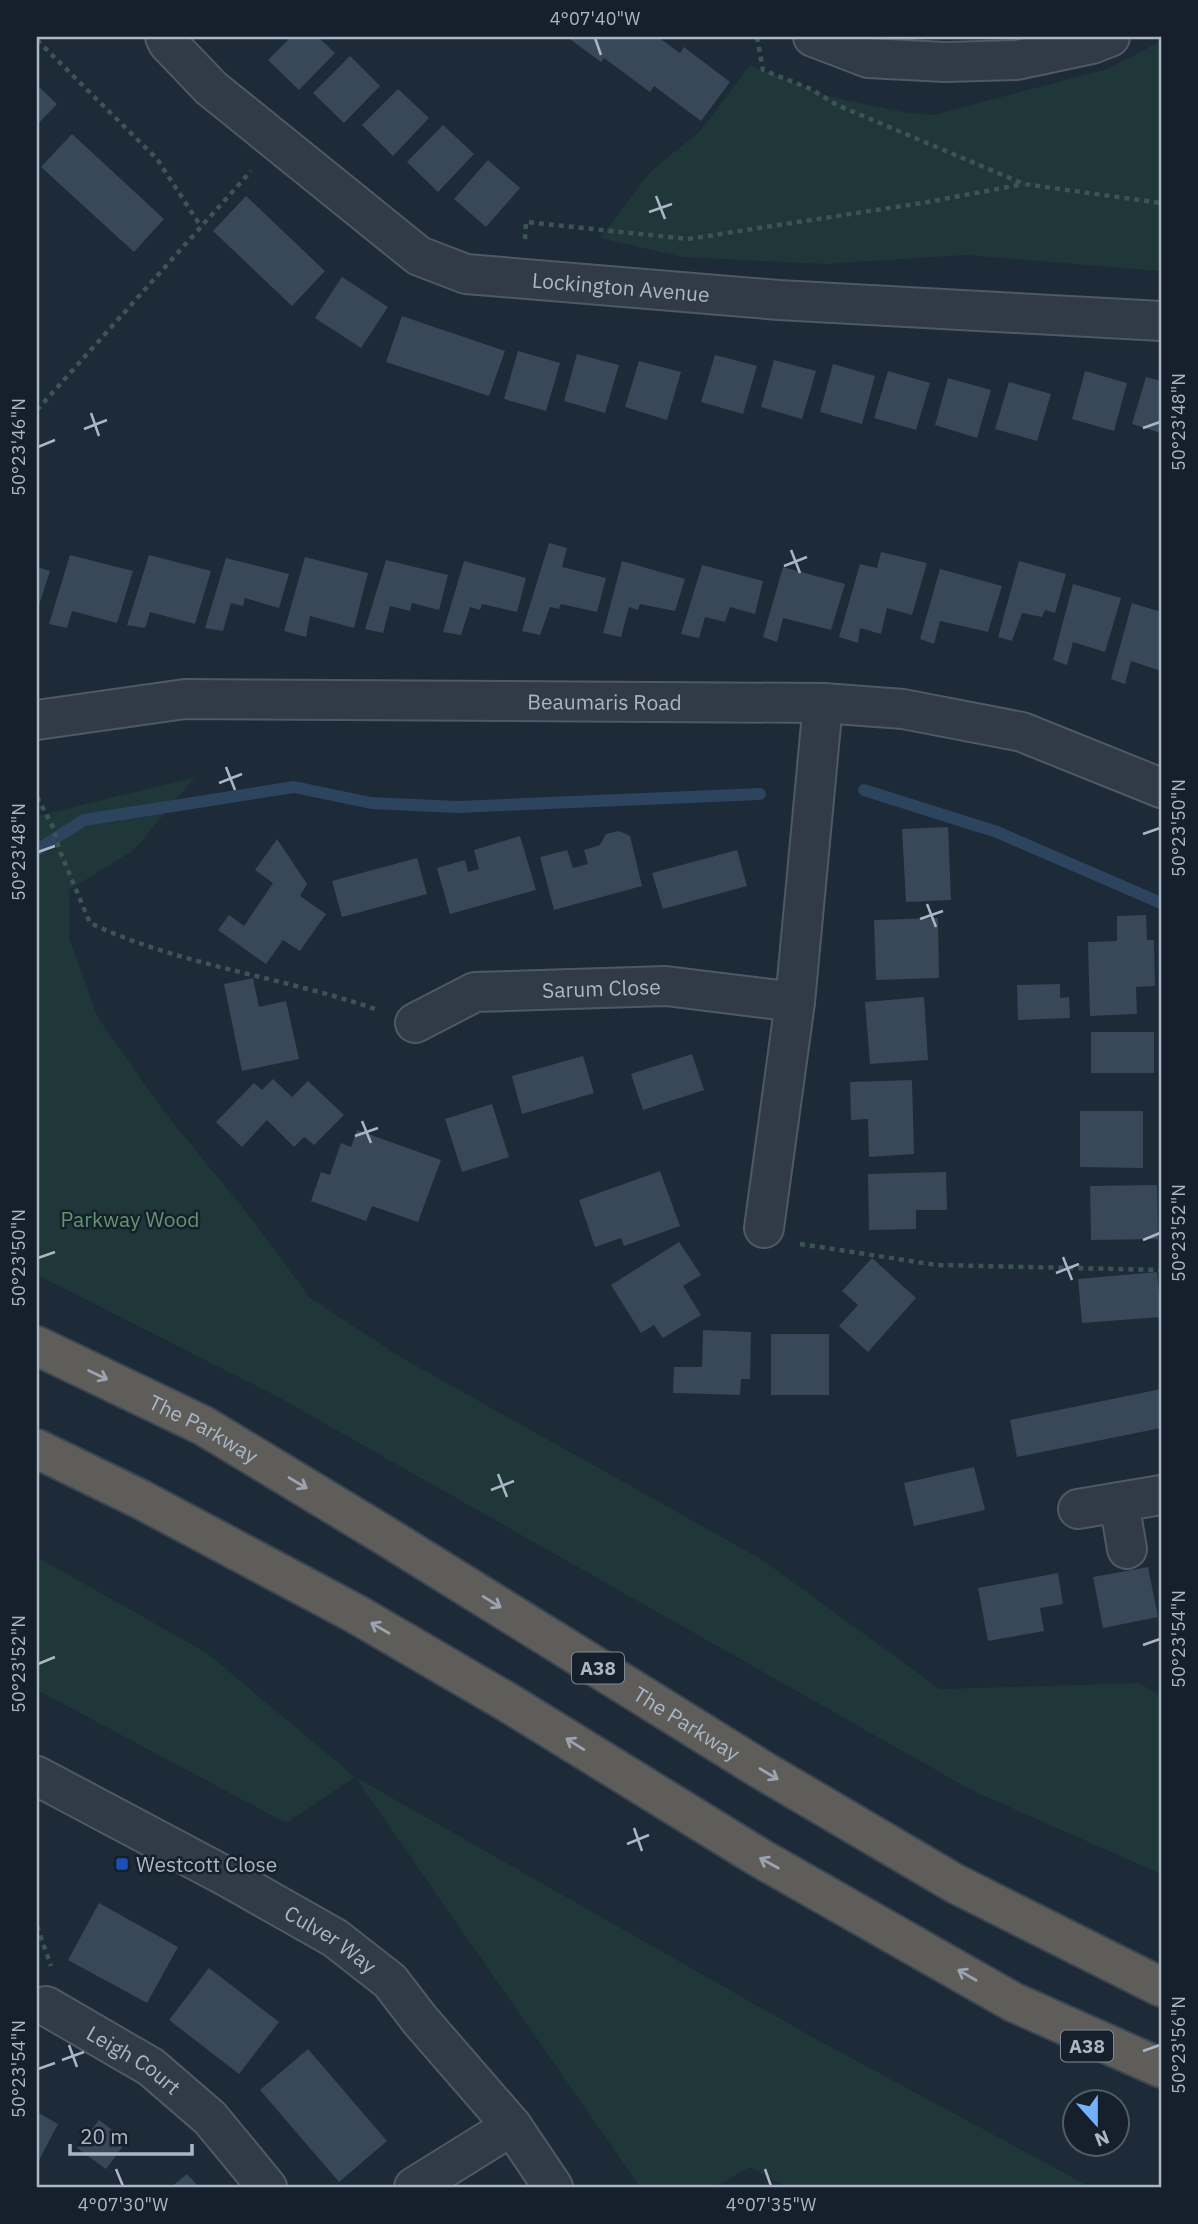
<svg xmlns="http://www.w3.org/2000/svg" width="1198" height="2224" font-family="'IBM Plex Sans',sans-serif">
	<rect width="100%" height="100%" fill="#1d2a37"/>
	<g fill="#1f3738">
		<path d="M 1161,41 L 1161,271 L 965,255 L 826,264 L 682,257 L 600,238 L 651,171 L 700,131 L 750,65 L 828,96 L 903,112 L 933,115 L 1110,68 Z"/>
		<path d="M 195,777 L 134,850 L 69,890 L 69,938 L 98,1018 L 166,1114 L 252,1219 L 309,1297 L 402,1358 L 761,1559 L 940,1689 L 1139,1683 L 1161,1696 L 1161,1874 L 973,1791 L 278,1397 L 37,1275 L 37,816 Z"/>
		<path d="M 37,1557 L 207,1653 L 355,1777 L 816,2039 L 1090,2187 L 785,2187 L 750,2167 L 715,2187 L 640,2187 L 355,1777 L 286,1823 L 37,1690 Z"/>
	</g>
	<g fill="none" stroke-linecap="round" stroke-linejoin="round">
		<g stroke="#2c445e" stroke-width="12">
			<path d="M 864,790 L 997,832 L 1161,903"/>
			<path d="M 37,850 L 84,820 L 294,787 L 371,803 L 457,807 L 760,794"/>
		</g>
	</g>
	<g fill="#384858">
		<path d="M 291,37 L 318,37 L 335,53 L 299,90 L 268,60 Z"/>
		<path d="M 567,37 L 658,37 L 680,53 L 684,47 L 730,82 L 701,121 L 654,86 L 650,92 L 604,58 L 601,62 Z"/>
		<path d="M 350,56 L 380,86 L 344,123 L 313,93 Z"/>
		<path d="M 37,85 L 57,104 L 37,125 Z"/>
		<path d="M 398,89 L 429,118 L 393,156 L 362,125 Z"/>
		<path d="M 443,125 L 474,154 L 438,192 L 407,162 Z"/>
		<path d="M 72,134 L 164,219 L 134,252 L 41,167 Z"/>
		<path d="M 488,160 L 520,188 L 486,227 L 454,199 Z"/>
		<path d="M 246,196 L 325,271 L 292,306 L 213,231 Z"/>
		<path d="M 342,277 L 388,307 L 361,348 L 315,318 Z"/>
		<path d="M 402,316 L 505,351 L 489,396 L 386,362 Z"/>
		<path d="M 518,351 L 560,363 L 546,411 L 504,399 Z"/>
		<path d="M 577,354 L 619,365 L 605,413 L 564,401 Z"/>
		<path d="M 715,355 L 757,366 L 743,414 L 701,402 Z"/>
		<path d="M 774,360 L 816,371 L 802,419 L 761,407 Z"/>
		<path d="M 639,361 L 681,372 L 667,420 L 625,407 Z"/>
		<path d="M 833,364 L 875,376 L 862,424 L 820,412 Z"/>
		<path d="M 888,371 L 930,383 L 916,430 L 874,418 Z"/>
		<path d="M 1085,371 L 1127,383 L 1114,431 L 1072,419 Z"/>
		<path d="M 1146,377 L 1161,381 L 1161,433 L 1132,424 Z"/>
		<path d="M 948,378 L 991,390 L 977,438 L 935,425 Z"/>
		<path d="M 1009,382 L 1051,394 L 1037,441 L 995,429 Z"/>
		<path d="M 549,543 L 567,548 L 562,567 L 606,578 L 597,612 L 561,604 L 559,609 L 550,607 L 540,635 L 522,631 Z"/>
		<path d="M 881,552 L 927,563 L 912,615 L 887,608 L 881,634 L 860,628 L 858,643 L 839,637 L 860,564 L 877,568 Z"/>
		<path d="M 70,555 L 133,571 L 117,623 L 72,611 L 67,628 L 49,624 Z"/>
		<path d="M 149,555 L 211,571 L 195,624 L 150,612 L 145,628 L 127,625 Z"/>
		<path d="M 305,557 L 368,573 L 354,628 L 310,616 L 306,637 L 284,631 Z"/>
		<path d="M 226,558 L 289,574 L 279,608 L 245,598 L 243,606 L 231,603 L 223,631 L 205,628 Z"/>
		<path d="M 386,560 L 448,575 L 439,610 L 412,603 L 410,611 L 390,606 L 383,633 L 365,629 Z"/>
		<path d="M 464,561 L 526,578 L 517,612 L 482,604 L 480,610 L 470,607 L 461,635 L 443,632 Z"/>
		<path d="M 622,561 L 685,579 L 675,611 L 640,604 L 638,610 L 629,607 L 621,637 L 603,633 Z"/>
		<path d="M 1019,561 L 1066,574 L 1055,613 L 1045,610 L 1042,617 L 1022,613 L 1012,641 L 998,637 Z"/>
		<path d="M 702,565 L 763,581 L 755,614 L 730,607 L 725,622 L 705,617 L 699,638 L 681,634 Z"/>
		<path d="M 37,567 L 50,571 L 39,605 L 37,604 Z"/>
		<path d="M 783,567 L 845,584 L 831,630 L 783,618 L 777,642 L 763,637 Z"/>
		<path d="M 940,569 L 1002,586 L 988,632 L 940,621 L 934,644 L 920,639 Z"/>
		<path d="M 1073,584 L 1121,598 L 1105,652 L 1073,642 L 1067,665 L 1053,660 Z"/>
		<path d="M 1132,603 L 1161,612 L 1161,671 L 1131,661 L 1125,684 L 1111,679 Z"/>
		<path d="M 948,827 L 951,900 L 906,902 L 902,829 Z"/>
		<path d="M 619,831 L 630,836 L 642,886 L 554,910 L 540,857 L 567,850 L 573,868 L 588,864 L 584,850 L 600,845 L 606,834 Z"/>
		<path d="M 520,836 L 536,890 L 450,914 L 437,868 L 465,860 L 468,872 L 479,869 L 474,850 Z"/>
		<path d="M 277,839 L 307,884 L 300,896 L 326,914 L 300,951 L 283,940 L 266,964 L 218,930 L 229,915 L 244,926 L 273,883 L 255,870 Z"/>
		<path d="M 737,850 L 747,886 L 663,909 L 652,873 Z"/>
		<path d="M 417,858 L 427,894 L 342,917 L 332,881 Z"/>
		<path d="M 1146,915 L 1147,940 L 1154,940 L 1155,986 L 1136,987 L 1137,1014 L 1090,1016 L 1088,942 L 1117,941 L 1117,916 Z"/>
		<path d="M 938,918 L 939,978 L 876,980 L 874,920 Z"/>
		<path d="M 253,978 L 259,1007 L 286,1001 L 299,1059 L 242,1071 L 224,984 Z"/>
		<path d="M 1060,984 L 1060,998 L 1069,997 L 1070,1018 L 1018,1020 L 1017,985 Z"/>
		<path d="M 924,997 L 928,1060 L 870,1064 L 865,1002 Z"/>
		<rect x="1091" y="1032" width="63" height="41"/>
		<path d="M 692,1054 L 704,1090 L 643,1110 L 631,1074 Z"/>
		<path d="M 583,1056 L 594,1093 L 522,1114 L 512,1076 Z"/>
		<path d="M 273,1079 L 292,1097 L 308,1081 L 344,1115 L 314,1145 L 304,1137 L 294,1147 L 267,1120 L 242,1147 L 216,1122 L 254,1083 L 262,1090 Z"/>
		<path d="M 912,1080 L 914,1154 L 869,1157 L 868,1119 L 851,1120 L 850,1082 Z"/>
		<path d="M 492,1104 L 509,1157 L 462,1172 L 445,1119 Z"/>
		<path d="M 1080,1111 L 1143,1111 L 1143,1168 L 1080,1167 Z"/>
		<path d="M 357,1130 L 441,1160 L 418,1222 L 372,1206 L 366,1221 L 311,1201 L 321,1172 L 330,1175 L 341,1143 L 351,1147 Z"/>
		<path d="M 660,1171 L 680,1226 L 624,1246 L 621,1238 L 595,1247 L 579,1200 Z"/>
		<path d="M 946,1172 L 947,1210 L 916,1210 L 916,1229 L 869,1230 L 868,1174 Z"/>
		<path d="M 1157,1185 L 1158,1239 L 1091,1240 L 1090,1186 Z"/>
		<path d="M 679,1242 L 701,1275 L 683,1286 L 701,1315 L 663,1338 L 654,1325 L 641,1333 L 611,1285 Z"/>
		<path d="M 872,1258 L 916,1298 L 868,1352 L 839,1326 L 858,1305 L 842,1291 Z"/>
		<path d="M 1157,1272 L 1161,1317 L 1082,1323 L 1078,1279 Z"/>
		<path d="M 703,1330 L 751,1332 L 750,1379 L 741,1379 L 740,1395 L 673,1393 L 674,1367 L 702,1367 Z"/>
		<rect x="771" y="1334" width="58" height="61"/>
		<path d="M 1161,1389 L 1161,1428 L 1017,1457 L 1010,1420 Z"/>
		<path d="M 974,1467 L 985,1510 L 914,1526 L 904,1483 Z"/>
		<path d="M 1148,1567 L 1158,1617 L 1103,1628 L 1093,1577 Z"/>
		<path d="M 1058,1573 L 1063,1604 L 1040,1608 L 1044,1631 L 988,1641 L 978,1588 Z"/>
		<path d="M 99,1903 L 178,1947 L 147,2003 L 68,1960 Z"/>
		<path d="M 209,1968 L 279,2022 L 239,2074 L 169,2020 Z"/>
		<path d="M 308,2049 L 387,2141 L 339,2182 L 260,2090 Z"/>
		<path d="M 37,2112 L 58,2124 L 37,2164 Z"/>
		<path d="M 99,2120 L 127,2141 L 106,2169 L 77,2148 Z"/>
		<path d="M 187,2174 L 199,2187 L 171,2187 Z"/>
	</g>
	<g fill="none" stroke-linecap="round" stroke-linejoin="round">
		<defs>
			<g id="minor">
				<path id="s1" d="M 165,37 L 168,43 L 211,88 L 419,256 L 466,274 L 779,300 L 1161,321"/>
				<path d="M 813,37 L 868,58 L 945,62 L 1017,60 L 1092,44 L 1110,37"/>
				<path id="s2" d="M 37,720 L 185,699 L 823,703 L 903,709 L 1022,732 L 1161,788"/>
				<path id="s3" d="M 415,1023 L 475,992 L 666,986 L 795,1002"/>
				<path d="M 764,1228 L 795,1002 L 823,703"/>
				<path d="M 1119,1502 L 1127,1549"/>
				<path d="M 1078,1509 L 1161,1495"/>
				<path id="s4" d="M 37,1776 L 229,1878 L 335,1938 L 390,1981 L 420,2020 L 512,2126 L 553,2187"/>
				<path id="s5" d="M 46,2006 L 151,2067 L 210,2118 L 267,2187"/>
				<path d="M 414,2187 L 512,2126"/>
			</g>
			<g id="trunk">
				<path id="s6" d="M 37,1346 L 204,1426 L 384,1535 L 762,1770 L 954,1883 L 1161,1987"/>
				<path d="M 37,1449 L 142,1500 L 356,1614 L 507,1702 L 760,1858 L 1013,2002 L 1161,2068"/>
			</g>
		</defs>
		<use href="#minor" stroke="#4e5966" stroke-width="42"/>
		<use href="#trunk" stroke="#3b4652" stroke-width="42"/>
		<g stroke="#3c5456" stroke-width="4.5" stroke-dasharray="5 5" stroke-linecap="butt">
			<path d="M 757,37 L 763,70 L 811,89 L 837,105 L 1024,184 L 1161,203"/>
			<path d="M 37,40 L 157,159 L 200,225"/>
			<path d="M 525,239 L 526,222 L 688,239 L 928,202 L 1024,184"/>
			<path d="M 37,410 L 251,171"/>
			<path d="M 37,797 L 54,829 L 59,849 L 90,923 C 181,966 284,977 378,1010"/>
			<path d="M 800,1244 L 937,1265 L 1161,1270"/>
			<path d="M 37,1926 L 51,1966"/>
		</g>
		<use href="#minor" stroke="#313b48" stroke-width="38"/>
		<use href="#trunk" stroke="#5e5d5a" stroke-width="38"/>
	</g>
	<defs><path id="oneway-shaft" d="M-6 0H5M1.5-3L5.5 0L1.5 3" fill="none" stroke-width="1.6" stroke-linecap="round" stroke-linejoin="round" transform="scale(1.75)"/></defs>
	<g stroke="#9ba4b0">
		<use href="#oneway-shaft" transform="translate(98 1375) rotate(26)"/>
		<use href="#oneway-shaft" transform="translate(298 1483) rotate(31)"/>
		<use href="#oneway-shaft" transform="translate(492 1602) rotate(32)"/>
		<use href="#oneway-shaft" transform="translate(380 1628) rotate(-150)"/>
		<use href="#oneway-shaft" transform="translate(575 1744) rotate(-148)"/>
		<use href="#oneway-shaft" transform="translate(769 1774) rotate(31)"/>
		<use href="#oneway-shaft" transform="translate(769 1863) rotate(-151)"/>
		<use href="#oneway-shaft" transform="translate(967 1975) rotate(-150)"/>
	</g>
	<path fill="none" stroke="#aab6c5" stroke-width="2.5" d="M 595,38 L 601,55M 656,196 L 665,219M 649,212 L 672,204M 91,413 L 99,436M 1143,428 L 1160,422M 84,429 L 107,420M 38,447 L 55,440M 791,550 L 800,573M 784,566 L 807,557M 226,767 L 235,790M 219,783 L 242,774M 1143,834 L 1160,828M 38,852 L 55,846M 927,904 L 936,927M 920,919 L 943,911M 362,1121 L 371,1143M 355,1136 L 378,1128M 1143,1240 L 1160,1233M 1063,1257 L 1072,1280M 38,1258 L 55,1252M 1056,1273 L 1079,1264M 498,1474 L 507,1497M 491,1490 L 514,1481M 1143,1645 L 1160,1639M 38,1664 L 55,1657M 634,1828 L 642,1851M 627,1844 L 649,1835M 69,2045 L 77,2067M 1143,2051 L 1160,2045M 62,2060 L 84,2052M 38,2069 L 55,2063M 116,2169 L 123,2186M 765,2169 L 771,2186"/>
	<rect fill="#1a4fb4" stroke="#16202c" stroke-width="2.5" x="115" y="1857" width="14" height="14" rx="3.5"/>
	<g text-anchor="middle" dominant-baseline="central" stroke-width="5" stroke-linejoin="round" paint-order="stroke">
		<g fill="#16202c" stroke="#7e8997" stroke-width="2">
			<rect x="572" y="1652.5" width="52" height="31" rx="5"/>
			<rect x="1061" y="2030.5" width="52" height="31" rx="5"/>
		</g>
		<g font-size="19" font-weight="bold" fill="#aab6c5">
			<text x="598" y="1668">A38</text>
			<text x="1087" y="2046">A38</text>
		</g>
		<g font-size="21" fill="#aab6c5" stroke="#16202c">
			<text stroke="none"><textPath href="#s1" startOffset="542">Lockington Avenue</textPath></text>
			<text stroke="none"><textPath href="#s2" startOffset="569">Beaumaris Road</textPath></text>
			<text stroke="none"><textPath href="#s3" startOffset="194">Sarum Close</textPath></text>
			<text stroke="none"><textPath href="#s6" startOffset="186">The Parkway</textPath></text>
			<text stroke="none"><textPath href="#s6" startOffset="752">The Parkway</textPath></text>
			<text stroke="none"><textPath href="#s4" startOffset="336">Culver Way</textPath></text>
			<text stroke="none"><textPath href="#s5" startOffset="103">Leigh Court</textPath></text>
		</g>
		<g font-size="21" fill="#60976a" stroke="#16202c">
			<text x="130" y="1219">Parkway Wood</text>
		</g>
		<g font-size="21" fill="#aab6c5" stroke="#16202c" text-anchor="start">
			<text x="136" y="1864">Westcott Close</text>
		</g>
	</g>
	<rect width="1198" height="2224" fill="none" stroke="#16202c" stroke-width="77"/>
	<g transform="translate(1096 2123) rotate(159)"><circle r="33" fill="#16202c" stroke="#515c69" stroke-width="2"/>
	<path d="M0-5L12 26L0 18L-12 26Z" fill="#75b1ff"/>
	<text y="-10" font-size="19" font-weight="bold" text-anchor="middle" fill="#aab6c5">N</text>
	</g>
	<path d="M70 2144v10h122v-10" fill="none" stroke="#aab6c5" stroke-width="3.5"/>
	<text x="80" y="2144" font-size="21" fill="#aab6c5" stroke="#16202c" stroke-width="5" paint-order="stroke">20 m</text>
	<rect x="38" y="38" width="1122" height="2148" fill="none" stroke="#aab6c5" stroke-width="2.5"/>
	<g font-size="18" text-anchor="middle" fill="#aab6c5">
		<text x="595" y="25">4°07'40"W</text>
		<text transform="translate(1179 422) rotate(-90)" y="6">50°23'48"N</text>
		<text transform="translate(19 447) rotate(-90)" y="6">50°23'46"N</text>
		<text transform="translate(1179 828) rotate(-90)" y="6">50°23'50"N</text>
		<text transform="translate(19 852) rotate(-90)" y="6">50°23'48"N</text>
		<text transform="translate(1179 1233) rotate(-90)" y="6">50°23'52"N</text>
		<text transform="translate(19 1258) rotate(-90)" y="6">50°23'50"N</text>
		<text transform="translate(1179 1639) rotate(-90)" y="6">50°23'54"N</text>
		<text transform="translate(19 1664) rotate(-90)" y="6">50°23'52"N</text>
		<text transform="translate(1179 2045) rotate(-90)" y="6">50°23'56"N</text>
		<text transform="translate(19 2069) rotate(-90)" y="6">50°23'54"N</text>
		<text x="123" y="2211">4°07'30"W</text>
		<text x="771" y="2211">4°07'35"W</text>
	</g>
</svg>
